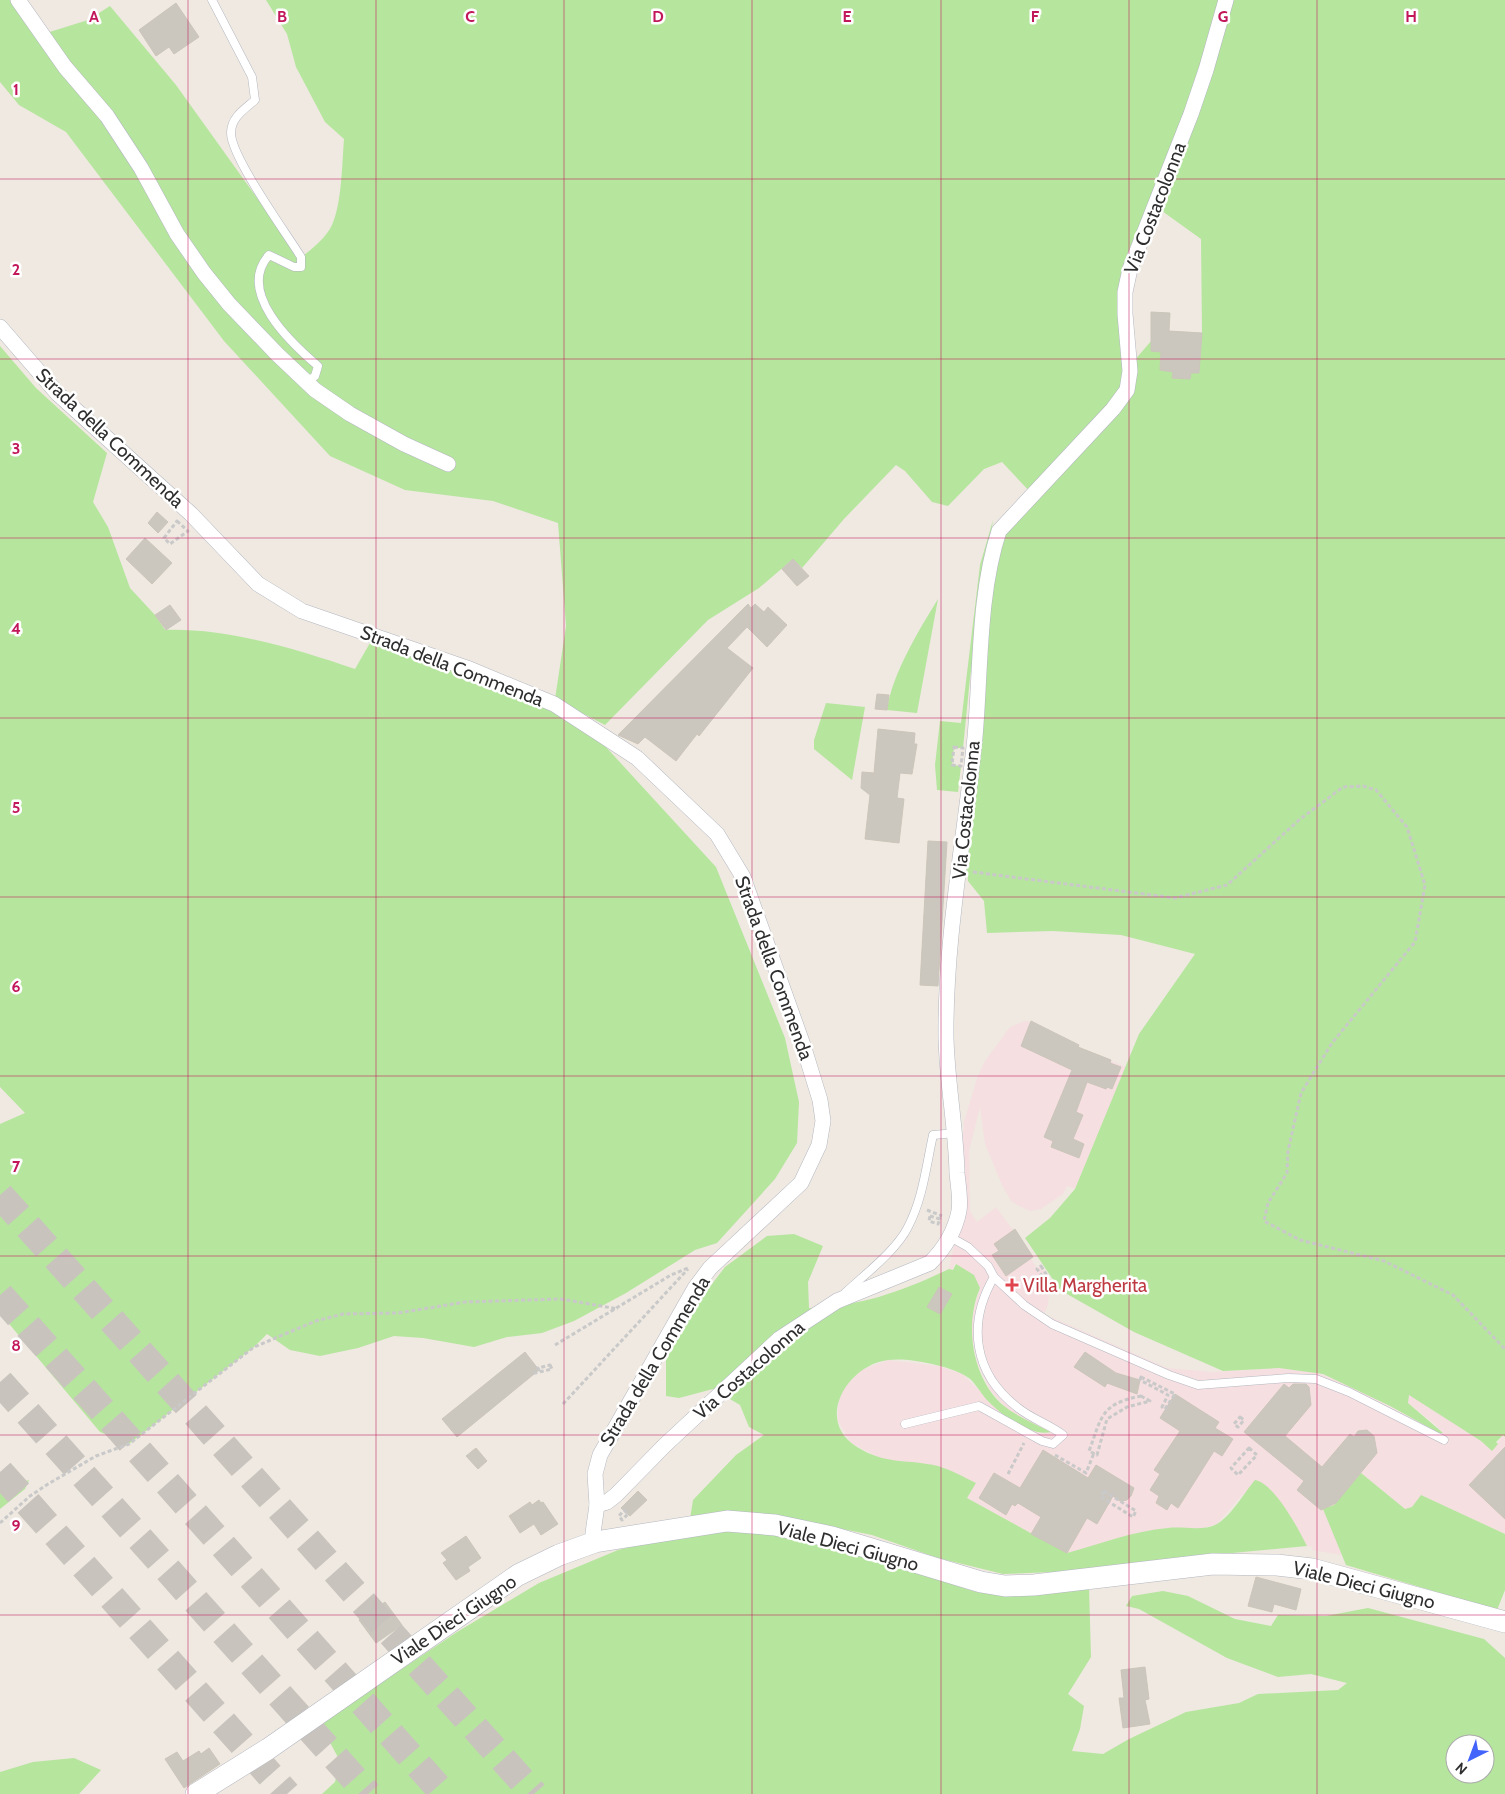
<svg xmlns="http://www.w3.org/2000/svg" width="1505" height="1794" font-family="Cabin,sans-serif">
	<rect width="100%" height="100%" fill="#efe9e1"/>
	<path fill="#f5dfe0" d="M 1025,1021 L 1032,1022 L 1079,1045 L 1078,1047 L 1126,1067 L 1075,1189 L 1067,1186 L 1063,1194 L 1041,1209 L 1030,1211 L 1019,1206 L 1011,1201 L 1002,1185 L 985,1144 L 980,1107 L 969,1151 L 970,1211 L 977,1222 L 996,1207 L 1033,1257 L 1031,1259 L 1037,1268 L 1041,1266 L 1046,1274 L 1042,1277 L 1049,1294 L 1048,1305 L 1044,1314 L 1167,1368 L 1212,1372 L 1279,1368 L 1314,1372 L 1349,1385 L 1439,1433 L 1443,1433 L 1436,1425 L 1408,1403 L 1408,1394 L 1481,1441 L 1492,1451 L 1503,1435 L 1505,1437 L 1505,1534 L 1421,1495 L 1412,1507 L 1405,1509 L 1361,1473 L 1339,1546 L 1342,1555 L 1312,1550 L 1312,1547 L 1307,1546 L 1280,1504 L 1243,1494 L 1217,1524 L 1203,1528 L 1168,1528 L 1139,1533 L 1067,1553 L 967,1498 L 976,1483 L 927,1464 L 896,1462 L 880,1458 L 851,1443 L 838,1421 L 838,1405 L 842,1390 L 861,1370 L 888,1360 L 939,1366 L 962,1374 L 1002,1412 L 1023,1426 L 1044,1434 L 1005,1407 L 990,1390 L 978,1364 L 972,1337 L 972,1315 L 980,1288 L 956,1264 L 954,1264 L 953,1270 L 949,1269 L 957,1230 L 964,1122 L 977,1078 L 985,1061 L 1010,1027 Z"/>
	<g fill="#b6e59e" fill-rule="evenodd">
		<path d="M 0,0 L 13,0 L 40,35 L 88,20 L 110,6 L 176,85 L 300,258 C 311,250 326,238 332,225 C 342,203 342,163 344,139 L 325,122 L 296,67 L 287,34 L 266,0 L 1222,0 L 1202,73 L 1130,253 L 1133,362 L 1152,340 L 1161,352 L 1160,370 L 1173,372 L 1172,378 L 1190,379 L 1191,373 L 1199,373 L 1202,333 L 1201,239 L 1162,211 L 1210,80 L 1232,0 L 1505,0 L 1505,1437 L 1503,1435 L 1496,1442 L 1498,1444 L 1492,1451 L 1481,1441 L 1409,1395 L 1408,1403 L 1443,1433 L 1439,1433 L 1390,1406 L 1323,1374 L 1279,1368 L 1223,1371 L 1134,1332 L 1060,1290 L 1025,1238 L 1050,1218 L 1075,1189 L 1139,1034 L 1195,954 L 1121,935 L 1053,931 L 987,933 L 984,901 L 968,881 L 967,868 L 991,555 L 1032,494 L 1002,462 L 984,469 L 948,506 L 932,502 L 905,471 L 896,465 L 844,519 L 802,568 L 793,559 L 759,588 L 708,620 L 605,725 L 555,699 L 566,626 L 558,523 L 493,501 L 405,490 L 330,456 L 224,341 L 66,132 L 19,105 L 0,82 Z"/>
		<path d="M 0,346 L 36,388 L 107,453 L 93,502 L 108,527 L 130,588 L 155,615 L 165,630 C 228,628 296,649 355,669 L 374,636 L 554,704 L 605,746 L 716,867 L 785,1038 L 799,1102 L 797,1143 L 775,1179 L 717,1243 L 695,1250 L 626,1293 L 574,1321 L 542,1333 L 507,1337 L 474,1347 L 423,1338 L 394,1336 L 358,1348 L 320,1356 L 290,1350 L 267,1334 L 254,1347 L 129,1444 L 100,1432 L 0,1313 L 0,1124 L 25,1113 L 0,1087 Z"/>
		<path d="M 993,520 L 970,678 L 963,748 L 954,748 L 952,765 L 961,766 L 958,792 L 937,790 L 935,765 L 940,721 L 961,723 L 980,565 Z"/>
		<path d="M 938,599 L 917,713 L 887,710 C 892,674 919,630 938,599 Z"/>
		<path d="M 826,703 L 865,707 L 852,780 L 814,749 L 814,740 Z"/>
		<path d="M 794,1234 L 823,1246 L 808,1282 L 809,1308 C 861,1306 901,1292 949,1269 L 953,1270 L 956,1264 L 974,1275 L 980,1288 C 964,1325 972,1379 1004,1406 C 1018,1417 1035,1424 1051,1432 C 1030,1437 1000,1414 986,1399 C 980,1392 976,1384 969,1378 C 953,1366 908,1357 888,1360 C 847,1365 814,1421 857,1447 C 885,1465 909,1459 938,1466 C 951,1470 964,1477 976,1483 L 967,1498 L 1067,1553 C 1100,1544 1133,1531 1168,1528 C 1184,1526 1202,1532 1217,1524 C 1232,1515 1244,1493 1255,1480 C 1274,1483 1299,1530 1307,1546 L 1137,1562 L 1078,1571 L 1003,1574 L 938,1558 L 872,1535 L 779,1516 L 690,1519 L 693,1500 L 736,1455 L 764,1435 L 749,1427 L 740,1405 L 713,1389 L 679,1398 L 666,1396 L 666,1356 L 699,1301 L 725,1267 L 767,1236 Z"/>
		<path d="M 1361,1473 L 1405,1509 L 1412,1507 L 1421,1495 L 1505,1534 L 1505,1590 L 1497,1610 L 1346,1565 L 1323,1509 L 1334,1505 Z"/>
		<path d="M 29,1480 L 25,1489 L 0,1509 L 0,1489 Z"/>
		<path d="M 742,1528 L 808,1538 L 973,1591 L 1004,1596 L 1089,1587 L 1091,1657 L 1068,1694 L 1084,1706 L 1080,1729 L 1072,1751 L 1103,1754 L 1129,1739 L 1186,1712 L 1239,1703 L 1258,1694 L 1338,1690 L 1347,1683 L 1311,1674 L 1278,1677 L 1227,1658 L 1139,1609 L 1126,1606 L 1132,1596 L 1163,1591 L 1188,1596 L 1235,1619 L 1271,1626 L 1278,1615 L 1326,1616 L 1368,1608 L 1484,1639 L 1505,1658 L 1505,1794 L 322,1794 L 335,1782 L 340,1761 L 320,1724 L 457,1632 L 539,1583 L 618,1550 L 680,1534 ZM 1455,1744 L 1485,1744 L 1485,1774 L 1455,1774 Z"/>
		<path d="M 74,1758 L 101,1770 L 79,1794 L 0,1794 L 0,1772 L 33,1762 Z"/>
	</g>
	<g fill="#cbc7bf" stroke="#cbc5ba">
		<path d="M 176,3 L 199,37 L 174,54 L 169,47 L 156,56 L 139,30 Z"/>
		<path d="M 1151,312 L 1170,313 L 1169,331 L 1202,333 L 1199,373 L 1191,373 L 1190,379 L 1172,378 L 1173,372 L 1160,370 L 1161,352 L 1151,351 Z"/>
		<path d="M 157,512 L 168,522 L 158,533 L 148,523 Z"/>
		<path d="M 145,538 L 172,563 L 152,584 L 126,559 Z"/>
		<path d="M 793,559 L 809,576 L 797,586 L 782,569 Z"/>
		<path d="M 748,604 L 751,608 L 755,604 L 764,612 L 768,607 L 787,625 L 767,647 L 747,627 L 727,648 L 753,668 L 699,736 L 697,734 L 676,761 L 645,737 L 638,744 L 618,735 Z"/>
		<path d="M 170,605 L 181,620 L 166,630 L 155,615 Z"/>
		<path d="M 877,694 L 889,695 L 887,710 L 875,709 Z"/>
		<path d="M 878,729 L 915,733 L 914,744 L 917,744 L 912,774 L 900,773 L 897,798 L 904,799 L 899,843 L 865,839 L 870,795 L 861,788 L 862,772 L 874,773 Z"/>
		<path d="M 928,841 L 947,842 L 938,986 L 920,985 Z"/>
		<path d="M 1031,1021 L 1079,1045 L 1078,1047 L 1111,1060 L 1110,1063 L 1121,1067 L 1112,1089 L 1107,1087 L 1106,1089 L 1087,1082 L 1076,1112 L 1083,1115 L 1073,1139 L 1084,1144 L 1079,1158 L 1051,1147 L 1053,1141 L 1044,1137 L 1072,1070 L 1021,1046 Z"/>
		<path d="M 1015,1229 L 1033,1257 L 1006,1276 L 992,1255 L 999,1251 L 994,1244 Z"/>
		<path d="M 939,1287 L 952,1294 L 940,1314 L 927,1307 Z"/>
		<path d="M 525,1352 L 539,1370 L 457,1437 L 442,1419 Z"/>
		<path d="M 1085,1352 L 1116,1373 L 1140,1380 L 1137,1394 L 1107,1383 L 1105,1387 L 1074,1367 Z"/>
		<path d="M 1284,1384 L 1289,1388 L 1293,1384 L 1306,1384 L 1309,1387 L 1311,1405 L 1285,1436 L 1322,1467 L 1350,1434 L 1354,1437 L 1358,1431 L 1367,1430 L 1374,1436 L 1377,1453 L 1336,1503 L 1321,1510 L 1297,1490 L 1304,1481 L 1244,1432 Z"/>
		<path d="M 1175,1394 L 1219,1422 L 1215,1428 L 1233,1439 L 1222,1456 L 1214,1451 L 1178,1508 L 1171,1503 L 1167,1510 L 1156,1503 L 1159,1496 L 1150,1490 L 1160,1474 L 1154,1470 L 1180,1431 L 1160,1418 Z"/>
		<path d="M 1505,1447 L 1505,1519 L 1469,1485 Z"/>
		<path d="M 476,1448 L 487,1461 L 478,1469 L 466,1456 Z"/>
		<path d="M 1043,1450 L 1088,1478 L 1096,1465 L 1134,1488 L 1131,1496 L 1127,1500 L 1120,1501 L 1113,1496 L 1097,1524 L 1087,1518 L 1067,1553 L 1031,1534 L 1041,1517 L 1018,1503 L 1015,1506 L 1012,1504 L 1006,1515 L 979,1498 L 994,1473 L 1020,1488 Z"/>
		<path d="M 638,1491 L 647,1500 L 630,1516 L 621,1508 Z"/>
		<path d="M 539,1500 L 541,1503 L 543,1502 L 558,1524 L 541,1535 L 534,1524 L 520,1533 L 509,1516 L 530,1502 L 532,1505 Z"/>
		<path d="M 466,1536 L 481,1558 L 468,1567 L 470,1571 L 456,1580 L 443,1563 L 447,1560 L 441,1553 Z"/>
		<path d="M 1256,1577 L 1301,1589 L 1296,1610 L 1274,1604 L 1272,1612 L 1248,1606 Z"/>
		<path d="M 385,1602 L 402,1625 L 376,1643 L 359,1620 Z"/>
		<path d="M 1145,1667 L 1149,1699 L 1145,1700 L 1150,1724 L 1123,1728 L 1119,1698 L 1124,1698 L 1121,1670 Z"/>
		<path d="M 209,1748 L 220,1764 L 184,1788 L 165,1759 L 177,1752 L 183,1761 L 199,1751 L 201,1754 Z"/>
	</g>
	<g fill="none" stroke-linecap="round" stroke-linejoin="round">
		<g stroke="#c8c4bd" stroke-width="28" stroke-dasharray="28 14" stroke-linecap="butt">
			<path d="M 0,1195 L 534,1794"/>
			<path d="M 0,1295 L 444,1794"/>
			<path d="M 0,1382 L 368,1794"/>
			<path d="M 0,1472 L 287,1794"/>
		</g>
		<defs>
			<g id="lane">
				<path d="M 212,0 L 252,77 L 255,100 C 245,109 231,117 231,133 C 231,157 286,233 301,257 L 301,267 L 294,267 L 269,255 C 236,292 291,343 318,366 L 315,376 L 307,382"/>
				<path d="M 950,1237 L 968,1247 L 988,1266 L 994,1277 L 1024,1305 L 1052,1324 L 1169,1375 L 1198,1385 L 1288,1378 L 1316,1379 L 1349,1392 L 1444,1440"/>
				<path d="M 845,1293 C 864,1275 896,1251 908,1227 C 923,1198 926,1167 933,1135 L 956,1133"/>
				<path d="M 905,1424 L 979,1406 L 1042,1441 L 1053,1444 L 1063,1435 C 1049,1424 1031,1419 1017,1407 C 973,1373 967,1323 994,1277"/>
			</g>
			<g id="street">
				<path d="M 18,0 L 65,67 L 107,116 L 141,168 L 177,234 L 204,273 L 229,304 L 277,354 L 315,390 L 350,414 L 404,444 L 448,464"/>
				<path d="M 0,327 L 58,394 L 191,514 L 258,584 L 302,611 L 467,668 L 554,704 L 637,758 L 717,834 L 743,877 L 803,1045 L 820,1100 L 823,1121 L 819,1145 L 801,1183 L 710,1268 L 695,1288 L 600,1455 L 595,1474 L 597,1505 L 593,1533 L 595,1542"/>
				<path d="M 597,1505 L 607,1502 L 616,1495 L 665,1445 L 779,1339 L 837,1301 L 930,1263 C 944,1249 955,1231 959,1211 C 961,1199 958,1185 957,1173 C 956,1128 947,1082 946,1038 C 945,937 965,837 975,737 C 981,670 978,595 999,531 L 1113,409 L 1127,390 L 1130,371 L 1125,314 L 1125,292 L 1130,269 L 1191,114 L 1206,70 L 1226,0"/>
			</g>
			<path id="secondary" d="M 196,1794 L 268,1749 L 518,1575 L 559,1555 L 595,1542 L 727,1521 L 775,1525 L 832,1537 L 981,1582 L 1005,1586 L 1034,1585 L 1213,1564 L 1277,1565 L 1312,1569 L 1505,1622"/>
		</defs>
		<use href="#lane" stroke="#b4b7c1" stroke-width="9"/>
		<use href="#street" stroke="#b4b7c1" stroke-width="16"/>
		<use href="#secondary" stroke="#b4b7c1" stroke-width="22"/>
		<g stroke="#c9c9c9" stroke-width="3" stroke-dasharray="4 2.5" stroke-linecap="butt">
			<path d="M 177,521 L 188,531 L 170,544 L 164,538 Z"/>
			<path d="M 954,747 L 963,748 L 961,766 L 952,765 Z"/>
			<path d="M 973,872 L 1175,898 L 1227,885 L 1299,820 L 1343,787 L 1363,786 L 1376,790 L 1407,827 L 1425,885 L 1415,942 L 1332,1043 L 1301,1093 L 1288,1151 L 1287,1173 L 1268,1203 L 1264,1221 L 1300,1240 L 1384,1261 L 1453,1295 L 1505,1349"/>
			<path d="M 927,1210 L 942,1216"/>
			<path d="M 930,1216 L 940,1219 L 938,1224 L 929,1221 Z"/>
			<path d="M 1041,1266 L 1046,1274 L 1042,1276 L 1037,1269 Z"/>
			<path d="M 555,1345 L 671,1275 L 688,1268"/>
			<path d="M 550,1365 L 552,1369 L 535,1373 L 539,1370 L 538,1368 Z"/>
			<path d="M 1141,1377 L 1175,1394 L 1165,1409 L 1162,1407 L 1168,1395 L 1140,1380 Z"/>
			<path d="M 1141,1396 L 1150,1401 L 1127,1407 L 1107,1419 L 1097,1455 L 1089,1451 C 1102,1417 1100,1404 1141,1396 Z"/>
			<path d="M 563,1404 L 688,1269"/>
			<path d="M 1240,1417 L 1244,1420 L 1238,1427 L 1234,1424 Z"/>
			<path d="M 1249,1448 L 1257,1455 L 1238,1475 L 1231,1468 Z"/>
			<path d="M 1055,1455 L 1086,1473 L 1094,1453"/>
			<path d="M 1008,1474 L 1024,1443"/>
			<path d="M 1104,1491 L 1136,1511 L 1133,1517 L 1101,1497 Z"/>
			<path d="M 624,1510 L 628,1514 L 622,1520 L 619,1516 Z"/>
			<path d="M 0,1523 L 30,1496 L 48,1484 L 96,1456 L 129,1444 L 254,1347 L 316,1321 L 343,1314 L 398,1313 L 465,1302 L 561,1299 L 618,1309"/>
		</g>
		<use href="#lane" stroke="#fff" stroke-width="8"/>
		<use href="#street" stroke="#fff" stroke-width="15"/>
		<use href="#secondary" stroke="#fff" stroke-width="21"/>
	</g>
	<path fill="none" stroke="#c2185b" stroke-width="1" stroke-opacity="0.55" d="M 188,0 L 188,1794M 376,0 L 376,1794M 564,0 L 564,1794M 752,0 L 752,1794M 941,0 L 941,1794M 1129,0 L 1129,1794M 1317,0 L 1317,1794M 0,179 L 1505,179M 0,359 L 1505,359M 0,538 L 1505,538M 0,718 L 1505,718M 0,897 L 1505,897M 0,1076 L 1505,1076M 0,1256 L 1505,1256M 0,1435 L 1505,1435M 0,1615 L 1505,1615"/>
	<path fill="#e0444e" stroke="#fff" stroke-width="2" d="M1009.5 1277.5h5v5h5v5h-5v5h-5v-5h-5v-5h5z"/>
	<g text-anchor="middle" dominant-baseline="central" stroke-width="5" stroke-linejoin="round" paint-order="stroke">
		<g font-size="19" fill="#2e2e2e" stroke="#fff">
			<text transform="translate(1155 208) rotate(-69)">Via Costacolonna</text>
			<text transform="translate(110 438) rotate(43)">Strada della Commenda</text>
			<text transform="translate(452 666) rotate(21)">Strada della Commenda</text>
			<text transform="translate(966 810) rotate(-84)">Via Costacolonna</text>
			<text transform="translate(774 968) rotate(70)">Strada della Commenda</text>
			<text transform="translate(655 1361) rotate(-59)">Strada della Commenda</text>
			<text transform="translate(749 1370) rotate(-41)">Via Costacolonna</text>
			<text transform="translate(848 1546) rotate(15)">Viale Dieci Giugno</text>
			<text transform="translate(1364 1585) rotate(14)">Viale Dieci Giugno</text>
			<text transform="translate(454 1620) rotate(-34)">Viale Dieci Giugno</text>
		</g>
		<g font-size="19" fill="#be3a42" stroke="#fff" text-anchor="start">
			<text x="1023" y="1285">Villa Margherita</text>
		</g>
	</g>
	<g font-size="16" text-anchor="middle" font-weight="bold" fill="#c2185b" stroke="#fff" stroke-width="5" stroke-linejoin="round" paint-order="stroke">
		<text x="94" y="22">A</text>
		<text x="282" y="22">B</text>
		<text x="470" y="22">C</text>
		<text x="658" y="22">D</text>
		<text x="847" y="22">E</text>
		<text x="1035" y="22">F</text>
		<text x="1223" y="22">G</text>
		<text x="1411" y="22">H</text>
		<text x="16" y="95">1</text>
		<text x="16" y="275">2</text>
		<text x="16" y="454">3</text>
		<text x="16" y="634">4</text>
		<text x="16" y="813">5</text>
		<text x="16" y="992">6</text>
		<text x="16" y="1172">7</text>
		<text x="16" y="1351">8</text>
		<text x="16" y="1531">9</text>
	</g>
	<g transform="translate(1470 1759) rotate(222)"><circle r="24" fill="#ffffff" stroke="#ababab"/>
	<path d="M0-4L9 19L0 12L-9 19Z" fill="#4264fb"/>
	<text y="-8" font-size="14" font-weight="bold" text-anchor="middle" fill="#2e2e2e">N</text>
	</g>
</svg>
